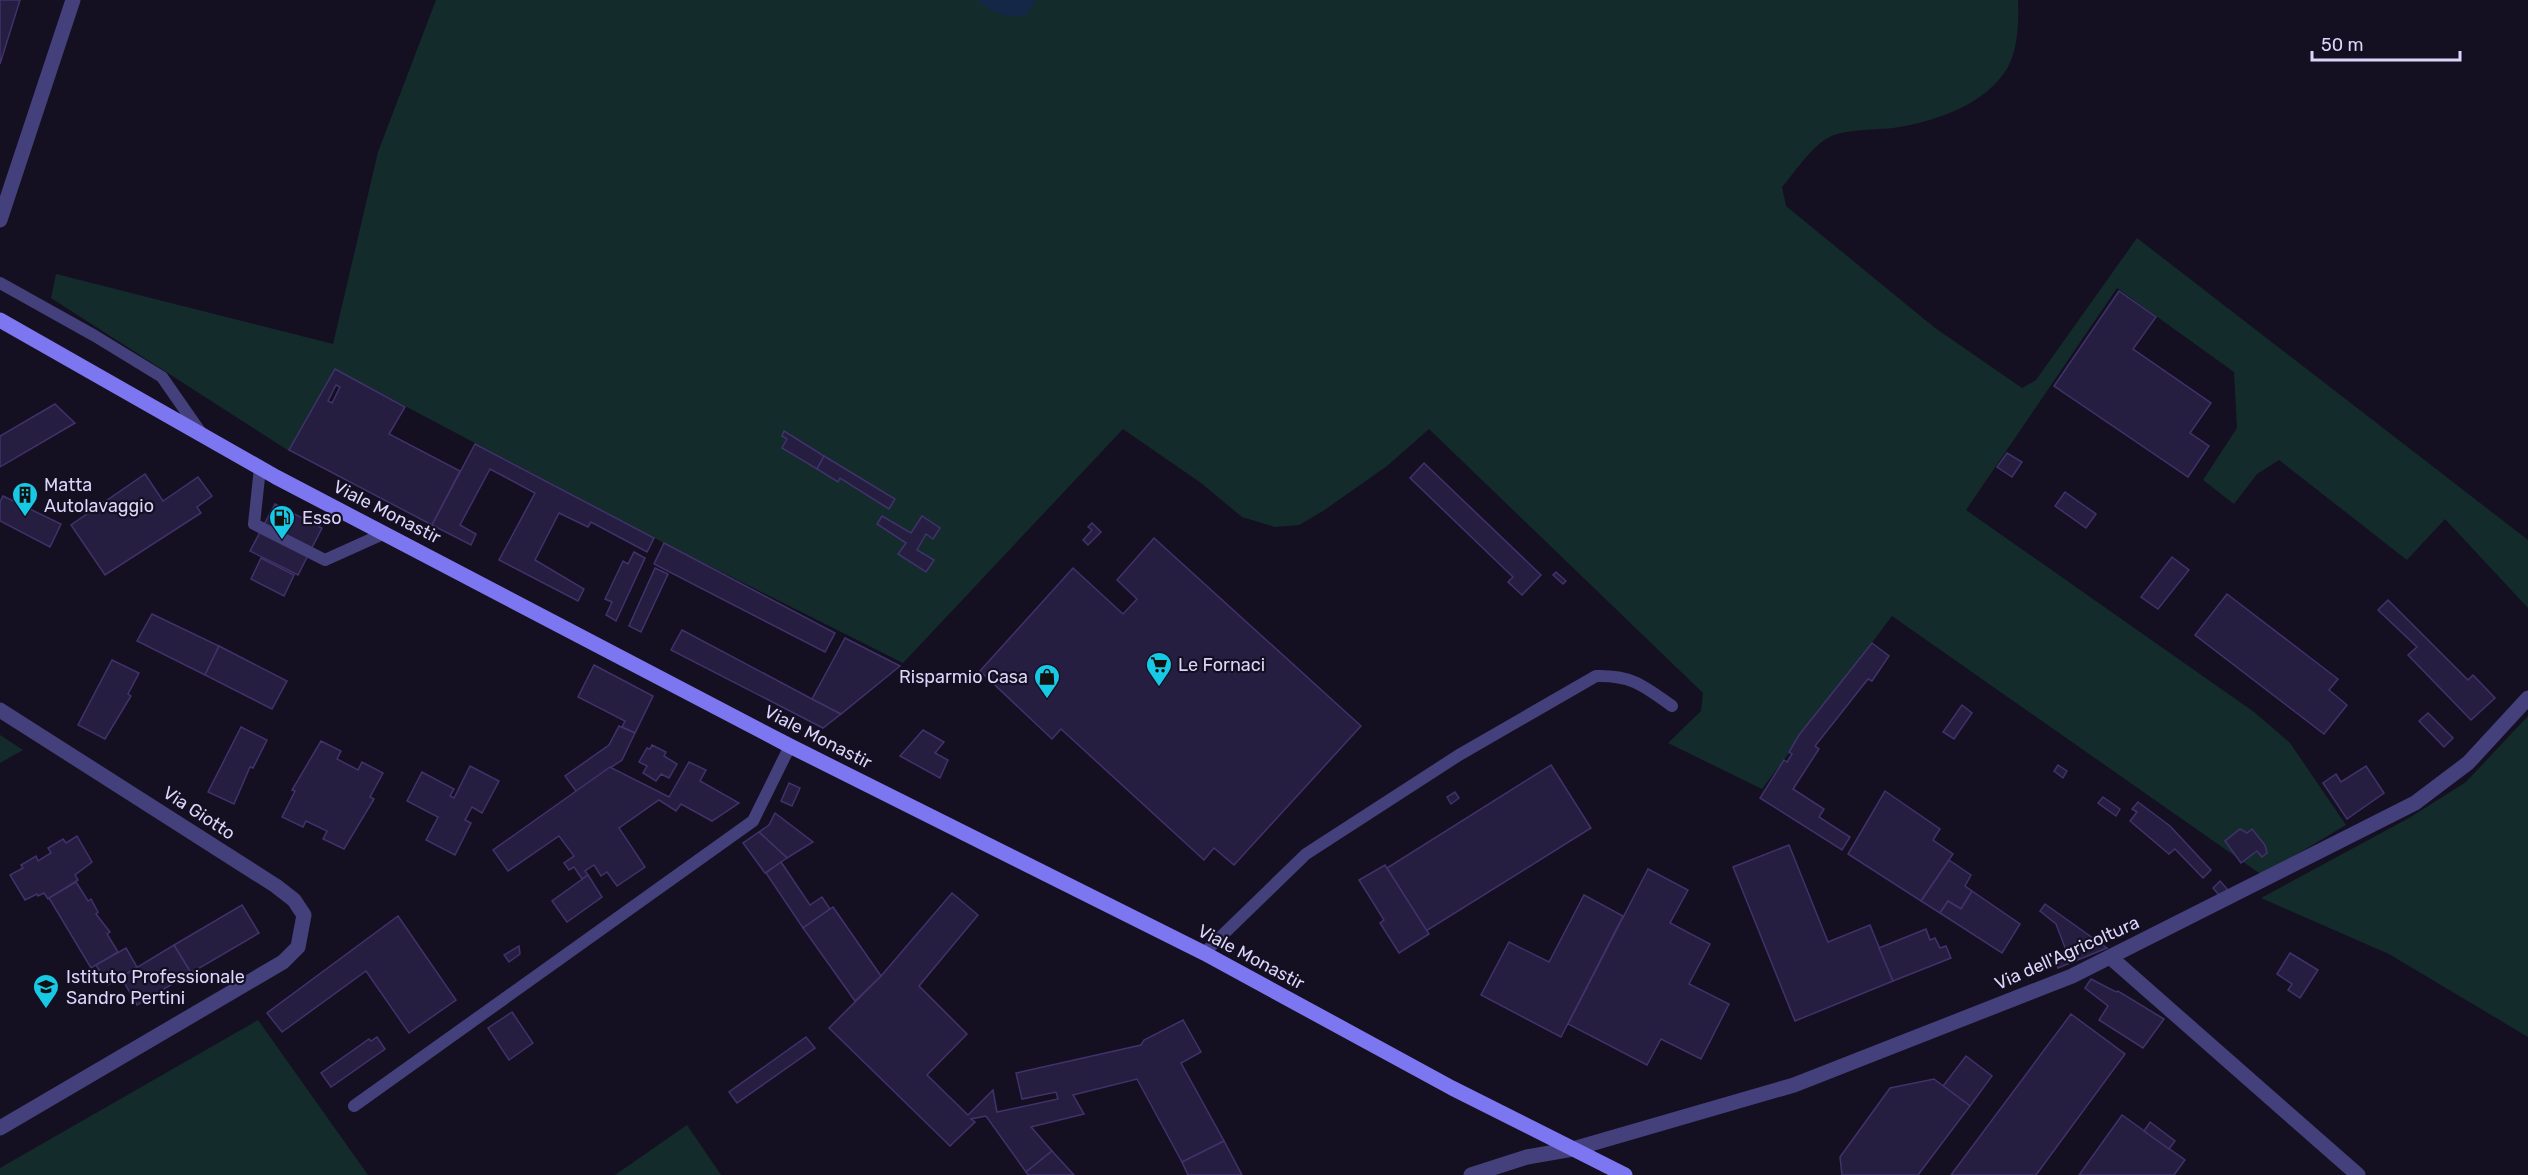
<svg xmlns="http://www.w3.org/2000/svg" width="2528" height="1175" font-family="Rubik,sans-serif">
	<rect width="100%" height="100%" fill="#141022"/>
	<g fill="#142b2b">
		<path d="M 436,0 L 2018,0 C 2019,20 2018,49 2008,67 C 1986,105 1934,122 1893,128 C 1874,130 1852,129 1834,135 C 1813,143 1797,170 1782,187 L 1786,206 L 1935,328 L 2022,388 L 2036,380 L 2137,238 L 2528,540 L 2528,608 L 2445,519 L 2407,560 L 2279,460 L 2257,474 L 2234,504 L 2203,480 L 2237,428 L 2234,372 L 2117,288 L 1966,510 L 2254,712 L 2290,743 L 2346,825 L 2262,875 L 1892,616 L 1762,789 L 1668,743 L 1701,711 L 1703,693 L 1429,429 L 1387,466 L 1323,511 L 1299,525 L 1275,527 L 1242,517 L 1201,483 L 1123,429 L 903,663 L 664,543 L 335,369 L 289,451 L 51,298 L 56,274 L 333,344 L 378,152 Z"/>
		<path d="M 2528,716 L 2528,1037 L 2389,954 L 2261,898 L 2409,818 L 2466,782 Z"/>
		<path d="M 0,735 L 23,750 L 0,763 Z"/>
		<path d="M 258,1020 L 368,1175 L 0,1175 L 0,1168 Z"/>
		<path d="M 687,1125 L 721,1175 L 615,1175 Z"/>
	</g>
	<path fill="#152747" d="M 977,0 L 1036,0 L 1028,14 C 1008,19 994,14 977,0 Z"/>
	<g fill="#261e41" stroke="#40326b" stroke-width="1.5" fill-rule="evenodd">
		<path d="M 0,0 L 20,0 L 0,64 Z"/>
		<path d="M 2119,291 L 2156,317 L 2133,349 L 2211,403 L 2190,433 L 2209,446 L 2188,477 L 2054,386 Z"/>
		<path d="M 335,369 L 405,407 L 389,434 L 460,471 L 432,525 L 289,450 ZM 336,385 L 340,387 L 332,403 L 328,401 Z"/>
		<path d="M 55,404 L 75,423 L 0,467 L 0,436 Z"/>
		<path d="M 784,431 L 824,456 L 817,469 L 782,448 L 787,439 L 782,436 Z"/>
		<path d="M 475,444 L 654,538 L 647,552 L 591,522 L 588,527 L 559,513 L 535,560 L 584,589 L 578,601 L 499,560 L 535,493 L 490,469 L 460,525 L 476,534 L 471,545 L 432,525 Z"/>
		<path d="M 2007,453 L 2022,462 L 2012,477 L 1997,467 Z"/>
		<path d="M 824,456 L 895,499 L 889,509 L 840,478 L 838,482 L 817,469 Z"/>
		<path d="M 1424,463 L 1541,575 L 1522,595 L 1508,582 L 1513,577 L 1410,478 Z"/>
		<path d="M 145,474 L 163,501 L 198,477 L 212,496 L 197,507 L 201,513 L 105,575 L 71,525 Z"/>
		<path d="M 2065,492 L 2096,514 L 2086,528 L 2055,506 Z"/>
		<path d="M 3,496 L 61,524 L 50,547 L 0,521 L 0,502 Z"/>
		<path d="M 275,504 L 322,528 L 298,575 L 250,551 Z"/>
		<path d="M 882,516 L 911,533 L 922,516 L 940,528 L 933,539 L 926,534 L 917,550 L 934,560 L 926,572 L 898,554 L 906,543 L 877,524 Z"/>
		<path d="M 1092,523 L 1101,532 L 1088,545 L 1083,540 L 1092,530 L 1088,527 Z"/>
		<path d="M 1154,538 L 1361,726 L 1234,865 L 1214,848 L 1204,860 L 1061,729 L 1052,739 L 980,671 L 1073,568 L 1123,614 L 1137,599 L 1117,580 Z"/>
		<path d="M 664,543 L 835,633 L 825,652 L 654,564 Z"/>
		<path d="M 634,552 L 645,558 L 616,621 L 606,615 L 612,602 L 605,599 L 623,561 L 628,564 Z"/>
		<path d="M 2172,557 L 2189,570 L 2158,609 L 2141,597 Z"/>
		<path d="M 261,558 L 294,575 L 284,596 L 251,579 Z"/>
		<path d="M 655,568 L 668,574 L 641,632 L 629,626 Z"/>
		<path d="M 1556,572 L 1566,581 L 1563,584 L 1553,575 Z"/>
		<path d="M 2227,594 L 2338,679 L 2329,690 L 2347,705 L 2324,734 L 2195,635 Z"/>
		<path d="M 2388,600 L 2468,680 L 2473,675 L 2495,698 L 2471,720 L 2408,655 L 2417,647 L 2378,610 Z"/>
		<path d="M 152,614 L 219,646 L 205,675 L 137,641 Z"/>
		<path d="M 682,630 L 812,699 L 841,714 L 823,728 L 671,650 Z"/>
		<path d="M 845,638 L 900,666 L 841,714 L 812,699 Z"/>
		<path d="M 1872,643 L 1889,656 L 1872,681 L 1868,679 L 1815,746 L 1819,749 L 1793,789 L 1824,809 L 1819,817 L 1850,837 L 1842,850 L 1760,798 L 1784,760 L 1787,762 L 1792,754 L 1789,752 L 1799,735 Z"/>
		<path d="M 219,646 L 287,681 L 272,709 L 205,675 Z"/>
		<path d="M 112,660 L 139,673 L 128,694 L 131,696 L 105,739 L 78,725 Z"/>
		<path d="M 594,665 L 653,696 L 635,733 L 622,727 L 625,721 L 578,697 Z"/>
		<path d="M 1962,705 L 1972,713 L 1954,739 L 1943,732 Z"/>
		<path d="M 2428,713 L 2453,738 L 2444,747 L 2419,721 Z"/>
		<path d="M 619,726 L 635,733 L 622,760 L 576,791 L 565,776 L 609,745 Z"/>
		<path d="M 241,727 L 267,740 L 253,768 L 250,767 L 234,804 L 208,792 Z"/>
		<path d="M 923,730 L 944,742 L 935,753 L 948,760 L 940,778 L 900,756 Z"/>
		<path d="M 321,741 L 341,751 L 337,759 L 358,770 L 362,762 L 383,773 L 370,797 L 374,799 L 344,849 L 323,839 L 327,831 L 306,821 L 303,827 L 282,817 L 295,791 L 292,790 Z"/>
		<path d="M 652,745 L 666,752 L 664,756 L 677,764 L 669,778 L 661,774 L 656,781 L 643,773 L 647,766 L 639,762 L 647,748 L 650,749 Z"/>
		<path d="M 689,762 L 706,770 L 700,781 L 739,803 L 712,821 L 681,804 L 676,811 L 659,800 L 619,828 L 645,867 L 617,886 L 607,872 L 601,876 L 594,865 L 585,871 L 588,875 L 582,879 L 574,867 L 569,870 L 564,863 L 574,856 L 559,836 L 508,871 L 493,850 L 610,767 L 669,797 Z"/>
		<path d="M 1551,765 L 1591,828 L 1426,931 L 1387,868 Z"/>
		<path d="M 2058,765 L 2067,771 L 2063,778 L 2054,771 Z"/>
		<path d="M 470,766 L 499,781 L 482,813 L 472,807 L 465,820 L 471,823 L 455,855 L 426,840 L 438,817 L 407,801 L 422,772 L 454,789 L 450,796 L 454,798 Z"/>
		<path d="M 2366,766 L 2384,793 L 2347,819 L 2323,783 L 2336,774 L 2341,782 Z"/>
		<path d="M 789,783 L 800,788 L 792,806 L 781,801 Z"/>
		<path d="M 1885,791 L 1940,829 L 1933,840 L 1953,854 L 1921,901 L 1848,854 Z"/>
		<path d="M 1455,792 L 1459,798 L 1451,804 L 1447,797 Z"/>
		<path d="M 2103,797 L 2120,809 L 2116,816 L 2098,803 Z"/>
		<path d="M 2138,802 L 2170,826 L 2211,870 L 2203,878 L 2175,849 L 2169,854 L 2130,821 L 2137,812 L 2132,809 Z"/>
		<path d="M 775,813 L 813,842 L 787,858 L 759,832 L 769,825 Z"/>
		<path d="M 2240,829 L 2247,833 L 2252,829 L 2265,845 L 2267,853 L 2262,857 L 2257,851 L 2241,863 L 2225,841 Z"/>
		<path d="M 759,832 L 787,858 L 765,873 L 743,843 Z"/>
		<path d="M 77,836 L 92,862 L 75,875 L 78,880 L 48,899 L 44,893 L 38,896 L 37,894 L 25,900 L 10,875 L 23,868 L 21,865 L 36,856 L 38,861 L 51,853 L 48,848 L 63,839 L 66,843 Z"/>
		<path d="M 1789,845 L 1828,942 L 1870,925 L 1893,981 L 1795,1021 L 1733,867 Z"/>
		<path d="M 1949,860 L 1971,875 L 1965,886 L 1972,891 L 1961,909 L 1948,901 L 1940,913 L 1921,901 Z"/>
		<path d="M 781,862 L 810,905 L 822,897 L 830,909 L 803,928 L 766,873 Z"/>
		<path d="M 1385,865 L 1429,934 L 1399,953 L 1380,923 L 1384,920 L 1359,880 Z"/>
		<path d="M 1648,869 L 1688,890 L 1670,923 L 1710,944 L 1689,984 L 1729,1004 L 1701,1059 L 1661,1039 L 1647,1065 L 1568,1024 Z"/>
		<path d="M 588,875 L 602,897 L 567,922 L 552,901 Z"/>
		<path d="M 2220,881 L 2228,890 L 2219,895 L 2213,888 Z"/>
		<path d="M 76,882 L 88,901 L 91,899 L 98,912 L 96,914 L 110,932 L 107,934 L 118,952 L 91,968 L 49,898 Z"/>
		<path d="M 1972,891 L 2020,924 L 2002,953 L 1940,913 L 1948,901 L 1961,909 Z"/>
		<path d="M 952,893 L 978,915 L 919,986 L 967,1034 L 927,1075 L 968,1115 L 993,1090 L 997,1112 L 1058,1099 L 1056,1092 L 1022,1099 L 1016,1073 L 1141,1045 L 1144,1040 L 1183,1020 L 1201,1052 L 1181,1063 L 1224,1141 L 1182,1162 L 1137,1079 L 1073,1095 L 1084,1114 L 1031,1127 L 1052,1151 L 1026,1172 L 986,1116 L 971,1119 L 975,1122 L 950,1146 L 829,1028 L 881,976 Z"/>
		<path d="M 1584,895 L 1623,916 L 1561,1037 L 1481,995 L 1509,942 L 1549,962 Z"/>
		<path d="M 2045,904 L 2107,948 L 2058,968 L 2056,962 L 2066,950 L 2056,924 L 2040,911 Z"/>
		<path d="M 242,905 L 259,933 L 191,973 L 174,945 Z"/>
		<path d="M 833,907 L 881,976 L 855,1001 L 803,928 Z"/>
		<path d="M 398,916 L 456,1000 L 409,1033 L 366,971 L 282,1032 L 267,1013 Z"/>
		<path d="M 1926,929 L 1930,940 L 1935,938 L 1940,948 L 1946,946 L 1951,958 L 1893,981 L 1879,948 Z"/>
		<path d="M 174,945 L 191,973 L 137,1005 L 121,977 Z"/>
		<path d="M 519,946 L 520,954 L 509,962 L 504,955 Z"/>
		<path d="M 126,948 L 137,967 L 108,985 L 96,965 Z"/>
		<path d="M 2290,953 L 2318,970 L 2300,998 L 2288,990 L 2292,984 L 2277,974 Z"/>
		<path d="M 2091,979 L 2116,992 L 2118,991 L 2164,1019 L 2143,1048 L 2099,1020 L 2108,1006 L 2085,988 Z"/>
		<path d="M 512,1012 L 533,1043 L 509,1060 L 488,1028 Z"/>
		<path d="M 2071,1014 L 2125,1054 L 2036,1175 L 1951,1175 Z"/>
		<path d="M 377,1037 L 385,1049 L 331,1087 L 321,1073 L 369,1039 L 371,1041 Z"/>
		<path d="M 806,1037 L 815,1048 L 737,1103 L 729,1092 Z"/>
		<path d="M 1966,1056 L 1992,1076 L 1970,1106 L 1943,1086 Z"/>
		<path d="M 1934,1079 L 1970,1106 L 1918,1175 L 1842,1175 L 1840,1157 L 1890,1088 Z"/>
		<path d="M 2122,1115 L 2185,1160 L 2174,1175 L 2079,1175 Z"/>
		<path d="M 2150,1122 L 2175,1141 L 2169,1149 L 2144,1131 Z"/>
		<path d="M 1224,1141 L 1242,1175 L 1188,1175 L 1182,1162 Z"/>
		<path d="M 1052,1151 L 1074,1175 L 1028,1175 L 1026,1172 Z"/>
	</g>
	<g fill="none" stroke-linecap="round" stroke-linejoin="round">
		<g stroke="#44407c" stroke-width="12">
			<path d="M 0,283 L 95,336 L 162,377 L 201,433"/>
			<path d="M 260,468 L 254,524 L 325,560 L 385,533"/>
			<path d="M 1204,953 L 1306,854 L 1459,755 L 1596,676 C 1632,675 1644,686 1672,706"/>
			<path d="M 354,1106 L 753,821 L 790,746"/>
		</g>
		<g stroke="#44407c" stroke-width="15">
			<path d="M 0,220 L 73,0"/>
			<path d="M 0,710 L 276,886 L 294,900 L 304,915 L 298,947 L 283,962 L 0,1128"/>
			<path d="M 2110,957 L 2358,1175"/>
			<path d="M 1573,1149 L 1794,1085 L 2072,976 L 2415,803 L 2468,763 L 2528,698"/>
		</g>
		<path stroke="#44407c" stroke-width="15" d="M 1471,1175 L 1527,1157 L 1573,1149"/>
		<path stroke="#7d76f1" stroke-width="15" d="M 0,320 L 276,477 L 790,746 L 1204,953 L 1452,1088 L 1625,1175"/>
	</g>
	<defs>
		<symbol id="building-pin" viewBox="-11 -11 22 30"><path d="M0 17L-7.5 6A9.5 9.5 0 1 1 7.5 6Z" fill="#17c9e5" stroke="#141022"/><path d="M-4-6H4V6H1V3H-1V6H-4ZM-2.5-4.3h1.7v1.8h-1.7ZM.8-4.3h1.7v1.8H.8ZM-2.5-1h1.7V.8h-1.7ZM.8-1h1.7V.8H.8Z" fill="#111"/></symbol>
		<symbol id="fuel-pin" viewBox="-11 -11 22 30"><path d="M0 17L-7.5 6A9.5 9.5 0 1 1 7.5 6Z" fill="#17c9e5" stroke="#141022"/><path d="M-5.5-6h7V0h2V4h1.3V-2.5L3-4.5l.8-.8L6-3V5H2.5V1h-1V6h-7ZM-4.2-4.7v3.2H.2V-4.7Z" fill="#111"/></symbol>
		<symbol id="supermarket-pin" viewBox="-11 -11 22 30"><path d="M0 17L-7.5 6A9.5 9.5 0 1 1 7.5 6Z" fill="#17c9e5" stroke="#141022"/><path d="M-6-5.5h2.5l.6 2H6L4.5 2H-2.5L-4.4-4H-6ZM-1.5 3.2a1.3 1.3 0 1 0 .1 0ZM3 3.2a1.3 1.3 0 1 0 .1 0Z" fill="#111"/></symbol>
		<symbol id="shop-pin" viewBox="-11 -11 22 30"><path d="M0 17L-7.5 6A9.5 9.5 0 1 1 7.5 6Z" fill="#17c9e5" stroke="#141022"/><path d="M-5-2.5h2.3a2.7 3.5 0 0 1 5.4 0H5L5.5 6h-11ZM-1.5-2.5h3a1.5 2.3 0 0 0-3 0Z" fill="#111"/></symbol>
		<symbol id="school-pin" viewBox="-11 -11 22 30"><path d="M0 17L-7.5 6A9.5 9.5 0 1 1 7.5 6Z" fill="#17c9e5" stroke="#141022"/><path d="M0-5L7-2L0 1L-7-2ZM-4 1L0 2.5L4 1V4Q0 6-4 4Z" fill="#111"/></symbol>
	</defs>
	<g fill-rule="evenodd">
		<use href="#building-pin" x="10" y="480" width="30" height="40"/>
		<use href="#fuel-pin" x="267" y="503" width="30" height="40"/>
		<use href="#supermarket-pin" x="1144" y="650" width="30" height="40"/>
		<use href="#shop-pin" x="1032" y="662" width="30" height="40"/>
		<use href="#school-pin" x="31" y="972" width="30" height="40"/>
	</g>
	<g text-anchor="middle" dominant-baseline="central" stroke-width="4.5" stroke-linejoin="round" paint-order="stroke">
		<g font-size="18" fill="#dbd5fb" stroke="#141022" text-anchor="start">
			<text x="44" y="485">Matta<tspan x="44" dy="21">Autolavaggio</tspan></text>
			<text x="302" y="518">Esso</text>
			<text x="1178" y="665">Le Fornaci</text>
			<text x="1028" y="677" text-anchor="end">Risparmio Casa</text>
			<text x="66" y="977">Istituto Professionale<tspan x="66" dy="21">Sandro Pertini</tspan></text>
		</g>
		<g font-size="18" fill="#dbd5fb" stroke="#141022">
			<text transform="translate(387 512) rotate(27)">Viale Monastir</text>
			<text transform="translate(818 737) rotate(27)">Viale Monastir</text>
			<text transform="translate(199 813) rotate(33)">Via Giotto</text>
			<text transform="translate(2067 953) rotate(-24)">Via dell'Agricoltura</text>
			<text transform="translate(1251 957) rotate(28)">Viale Monastir</text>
		</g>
	</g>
	<path d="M2312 51v9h148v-9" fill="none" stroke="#dbd5fb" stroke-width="3"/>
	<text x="2321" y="51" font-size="18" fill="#dbd5fb" stroke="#141022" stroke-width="4.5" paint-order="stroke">50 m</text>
</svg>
